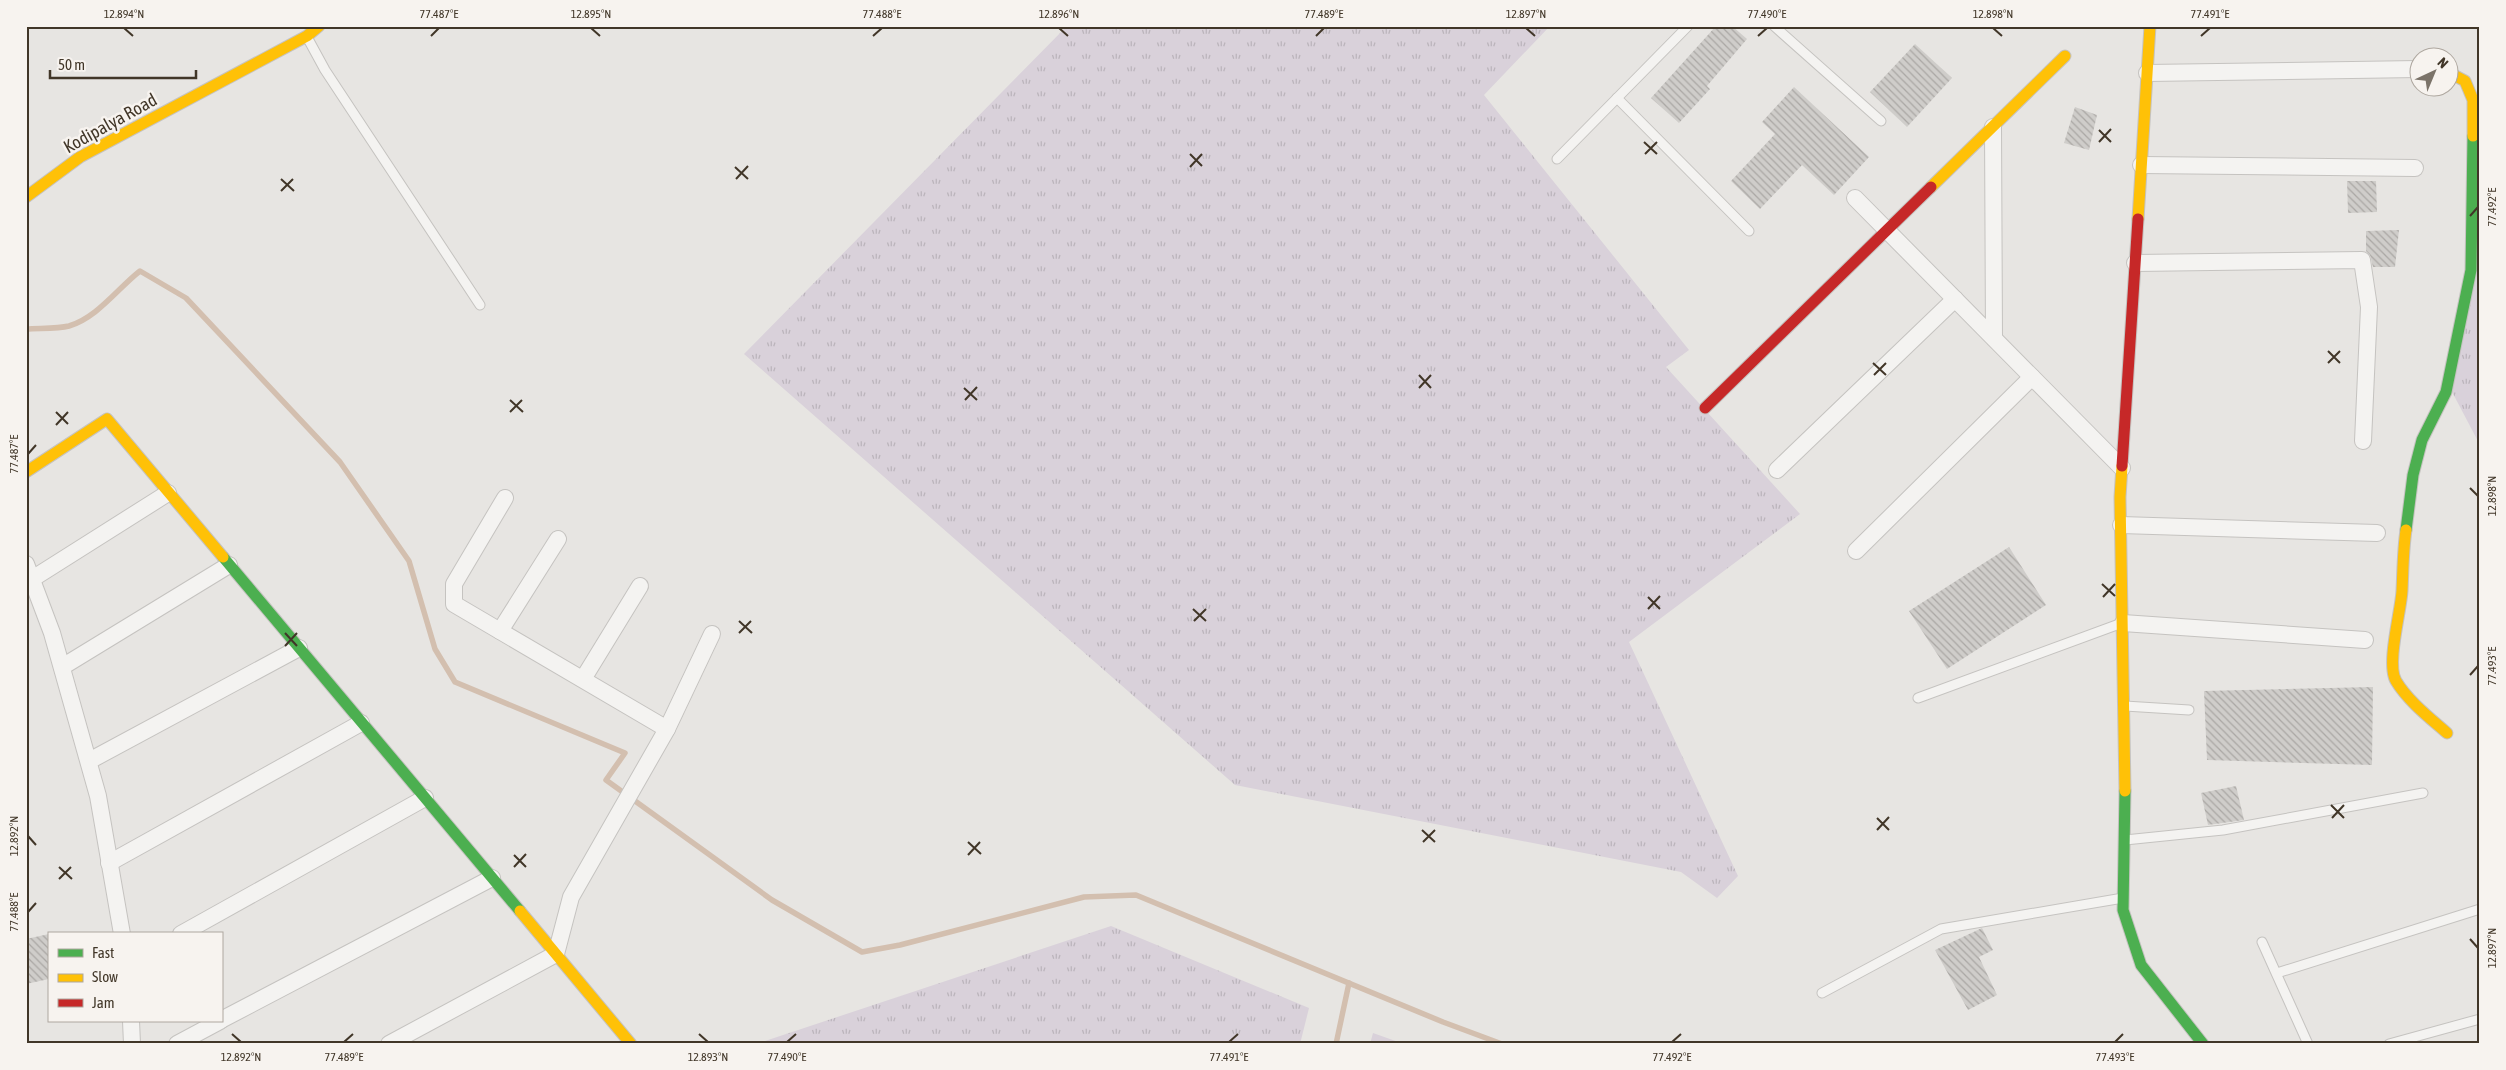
<svg xmlns="http://www.w3.org/2000/svg" width="2506" height="1070" font-family="'Asap Condensed',sans-serif">
	<defs>
		<pattern id="grass-tufts" width="24" height="20" patternUnits="userSpaceOnUse" patternTransform="scale(1.25)"><rect width="24" height="20" fill="#d9d1da"/><path d="M3 7l-1-3M5 7V3M7 7l1-3M15 17l-1-3M17 17v-4M19 17l1-3" fill="none" stroke="#bbb4bb"/></pattern>
		<pattern id="building-back-hatch" width="6" height="6" patternUnits="userSpaceOnUse" patternTransform="scale(1.25)"><rect width="6" height="6" fill="#cfcdca"/><path d="M-1 5l2 2M0 0l6 6M5-1l2 2" fill="none" stroke="#aaa7a4"/></pattern>
	</defs>
	<rect width="100%" height="100%" fill="#e7e5e2"/>
	<g fill="url(#grass-tufts)">
		<path d="M 1067,26 L 1550,26 L 1484,95 L 1689,350 L 1666,367 L 1800,514 L 1629,642 L 1738,876 L 1717,898 L 1681,872 L 1235,785 L 744,354 Z"/>
		<path d="M 2480,165 L 2480,445 L 2450,388 Z"/>
		<path d="M 1111,926 L 1309,1008 L 1300,1044 L 756,1044 Z"/>
		<path d="M 1373,1033 L 1404,1044 L 1370,1044 Z"/>
	</g>
	<g fill="none" stroke-linecap="round" stroke-linejoin="round">
		<g stroke="#d3bfaf" stroke-width="5.5">
			<path d="M 26,329 C 40,328 57,329 69,326 C 97,318 118,288 140,271 L 186,298 L 340,462 L 409,561 L 435,649 L 455,682 L 625,753 L 606,780 L 772,900 L 862,952 L 900,945 L 1084,897 L 1136,895 L 1443,1022 L 1502,1044"/>
			<path d="M 1336,1044 L 1349,983"/>
		</g>
	</g>
	<g fill="url(#building-back-hatch)">
		<path d="M 1716,26 L 1732,26 L 1747,39 L 1707,86 L 1710,89 L 1679,123 L 1651,98 Z"/>
		<path d="M 1915,44 L 1952,78 L 1907,127 L 1870,92 Z"/>
		<path d="M 1794,87 L 1869,157 L 1834,195 L 1802,165 L 1760,209 L 1731,181 L 1775,134 L 1762,122 Z"/>
		<path d="M 2075,107 L 2097,115 L 2089,150 L 2064,143 Z"/>
		<path d="M 2347,181 L 2376,181 L 2377,212 L 2348,213 Z"/>
		<path d="M 2399,230 L 2395,267 L 2373,267 L 2370,255 L 2366,251 L 2366,231 Z"/>
		<path d="M 2009,547 L 2046,605 L 1947,669 L 1909,611 Z"/>
		<path d="M 2373,687 L 2372,765 L 2207,760 L 2204,691 Z"/>
		<path d="M 2236,786 L 2244,820 L 2208,825 L 2201,793 Z"/>
		<path d="M 1982,928 L 1993,950 L 1979,957 L 1997,995 L 1968,1010 L 1935,950 Z"/>
		<path d="M 49,934 L 49,979 L 26,984 L 26,939 Z"/>
	</g>
	<g fill="none" stroke-linecap="round" stroke-linejoin="round">
		<defs>
			<g id="lane">
				<path d="M 1774,26 L 1881,121"/>
				<path d="M 307,37 L 325,70 L 480,305"/>
				<path d="M 1617,98 L 1749,231"/>
				<path d="M 1557,159 L 1688,26"/>
				<path d="M 1918,698 L 2122,623"/>
				<path d="M 2125,706 L 2189,710"/>
				<path d="M 2125,840 L 2223,830 L 2423,793"/>
				<path d="M 2262,942 L 2308,1044"/>
				<path d="M 2277,973 L 2480,909"/>
				<path d="M 1822,993 L 1941,929 L 2123,898"/>
				<path d="M 2389,1044 L 2480,1019"/>
			</g>
			<g id="street">
				<path d="M 2147,73 L 2418,69"/>
				<path d="M 1993,127 L 1994,338"/>
				<path d="M 2141,165 L 2415,168"/>
				<path d="M 1855,198 L 2122,468"/>
				<path d="M 2135,263 L 2362,260 L 2369,307 L 2363,441"/>
				<path d="M 1777,470 L 1955,299"/>
				<path d="M 2121,525 L 2377,533"/>
				<path d="M 1856,551 L 2032,377"/>
				<path d="M 26,564 L 52,633 L 98,796 L 122,934"/>
				<path d="M 32,579 L 168,493"/>
				<path d="M 2123,623 L 2365,640"/>
				<path d="M 500,631 L 558,539"/>
				<path d="M 62,667 L 229,565"/>
				<path d="M 583,679 L 640,586"/>
				<path d="M 667,729 L 712,634"/>
				<path d="M 89,761 L 299,648"/>
				<path d="M 109,863 L 361,723"/>
				<path d="M 181,934 L 425,798"/>
				<path d="M 221,1020 L 492,878"/>
				<path d="M 131,1021 L 132,1044"/>
				<path d="M 177,1044 L 220,1021"/>
				<path d="M 389,1044 L 556,954 L 571,897 L 667,729 L 454,604 L 454,584 L 505,498"/>
			</g>
			<g id="fast">
				<path d="M 2406,530 L 2413,475 L 2422,440 L 2446,392 L 2471,270 L 2473,136"/>
				<path d="M 223,557 L 520,911"/>
				<path d="M 2125,791 L 2123,910 L 2141,965 L 2203,1044"/>
			</g>
			<g id="slow">
				<path d="M 2448,72 L 2465,81 L 2473,100 L 2473,136"/>
				<path d="M 1931,187 L 2065,56"/>
				<path d="M 26,197 L 80,157 L 307,36 L 319,26"/>
				<path d="M 2138,219 L 2150,26"/>
				<path d="M 2122,466 L 2120,497 L 2125,791"/>
				<path d="M 26,472 L 107,419 L 223,557"/>
				<path d="M 2406,530 C 2403,550 2403,570 2402,591 C 2401,611 2386,664 2396,681 C 2408,701 2430,718 2447,733"/>
				<path d="M 520,911 L 631,1044"/>
			</g>
			<g id="jam">
				<path d="M 1705,408 L 1931,187"/>
				<path d="M 2122,466 L 2138,219"/>
			</g>
		</defs>
		<use href="#lane" stroke="#c5c3c0" stroke-width="11"/>
		<use href="#street" stroke="#c5c3c0" stroke-width="18"/>
		<use href="#fast" stroke="#c5c3c0" stroke-width="13"/>
		<use href="#slow" stroke="#c5c3c0" stroke-width="13"/>
		<use href="#jam" stroke="#c5c3c0" stroke-width="13"/>
		<use href="#lane" stroke="#f4f3f1" stroke-width="9"/>
		<use href="#street" stroke="#f4f3f1" stroke-width="16"/>
		<use href="#fast" stroke="#4caf50" stroke-width="11"/>
		<use href="#slow" stroke="#ffc107" stroke-width="11"/>
		<use href="#jam" stroke="#c62828" stroke-width="11"/>
	</g>
	<path fill="none" stroke="#413628" stroke-width="2" d="M 124,28 L 133,36M 591,28 L 600,36M 1059,28 L 1068,36M 1526,28 L 1535,36M 1993,28 L 2002,36M 431,36 L 439,28M 873,36 L 882,28M 1316,36 L 1324,28M 1758,36 L 1767,28M 2201,36 L 2210,28M 2099,130 L 2111,142M 1644,142 L 1657,154M 2099,142 L 2111,129M 1190,154 L 1202,166M 1645,154 L 1657,142M 735,167 L 748,179M 1190,167 L 1202,154M 281,179 L 294,191M 736,179 L 748,166M 281,191 L 293,179M 2470,216 L 2478,207M 2328,351 L 2340,363M 1873,363 L 1886,375M 2328,363 L 2340,351M 1419,375 L 1431,388M 1874,375 L 1886,363M 964,388 L 977,400M 1419,388 L 1431,375M 510,400 L 523,412M 965,400 L 977,387M 56,412 L 68,424M 510,412 L 522,400M 56,425 L 68,412M 28,454 L 36,445M 2470,488 L 2478,496M 2102,584 L 2115,596M 1648,597 L 1660,609M 2103,597 L 2115,584M 1193,609 L 1206,621M 1648,609 L 1660,596M 739,621 L 752,633M 1194,621 L 1206,609M 285,633 L 297,646M 739,633 L 751,621M 285,646 L 297,633M 2470,675 L 2478,666M 2331,805 L 2344,818M 1877,818 L 1889,830M 2332,818 L 2344,805M 1422,830 L 1435,842M 1877,830 L 1889,817M 28,836 L 36,845M 968,842 L 981,854M 1423,842 L 1435,830M 514,855 L 526,867M 968,855 L 980,842M 59,867 L 72,879M 514,867 L 526,854M 59,879 L 71,867M 28,912 L 36,903M 2470,939 L 2478,948M 232,1034 L 241,1042M 699,1034 L 708,1042M 344,1042 L 353,1034M 787,1042 L 796,1034M 1229,1042 L 1238,1034M 1672,1042 L 1681,1034M 2115,1042 L 2123,1034"/>
	<g text-anchor="middle" dominant-baseline="central" stroke-width="5" stroke-linejoin="round" paint-order="stroke">
		<g font-size="18" fill="#413628" stroke="#f7f3ef">
			<text transform="translate(110 123) rotate(-29)">Kodipalya Road</text>
		</g>
	</g>
	<rect width="2506" height="1070" fill="none" stroke="#f7f3ef" stroke-width="55"/>
	<rect x="48" y="932" width="175" height="90" fill="#f7f3ef" stroke="#aea79f"/>
	<rect x="58" y="949" width="25" height="8" fill="#4caf50" stroke="#aea79f"/>
	<text x="92" y="958" font-size="15" fill="#413628">Fast</text>
	<rect x="58" y="974" width="25" height="8" fill="#ffc107" stroke="#aea79f"/>
	<text x="92" y="982" font-size="15" fill="#413628">Slow</text>
	<rect x="58" y="999" width="25" height="8" fill="#c62828" stroke="#aea79f"/>
	<text x="92" y="1008" font-size="15" fill="#413628">Jam</text>
	<g transform="translate(2434 72) rotate(44)"><circle r="24" fill="#f7f3ef" stroke="#aea79f"/>
	<path d="M0-4L9 19L0 12L-9 19Z" fill="#7b7369"/>
	<text y="-8" font-size="14" font-weight="bold" text-anchor="middle" fill="#413628">N</text>
	</g>
	<path d="M50 70v8h146v-8" fill="none" stroke="#413628" stroke-width="2.5"/>
	<text x="58" y="70" font-size="15" fill="#413628" stroke="#f7f3ef" stroke-width="4" paint-order="stroke">50 m</text>
	<rect x="28" y="28" width="2450" height="1014" fill="none" stroke="#413628" stroke-width="2"/>
	<g font-size="12" text-anchor="middle" fill="#413628">
		<text x="124" y="18">12.894°N</text>
		<text x="439" y="18">77.487°E</text>
		<text x="591" y="18">12.895°N</text>
		<text x="882" y="18">77.488°E</text>
		<text x="1059" y="18">12.896°N</text>
		<text x="1324" y="18">77.489°E</text>
		<text x="1526" y="18">12.897°N</text>
		<text x="1767" y="18">77.490°E</text>
		<text x="1993" y="18">12.898°N</text>
		<text x="2210" y="18">77.491°E</text>
		<text transform="translate(2492 207) rotate(-90)" y="4">77.492°E</text>
		<text transform="translate(14 454) rotate(-90)" y="4">77.487°E</text>
		<text transform="translate(2492 496) rotate(-90)" y="4">12.898°N</text>
		<text transform="translate(2492 666) rotate(-90)" y="4">77.493°E</text>
		<text transform="translate(14 836) rotate(-90)" y="4">12.892°N</text>
		<text transform="translate(14 912) rotate(-90)" y="4">77.488°E</text>
		<text transform="translate(2492 948) rotate(-90)" y="4">12.897°N</text>
		<text x="241" y="1061">12.892°N</text>
		<text x="344" y="1061">77.489°E</text>
		<text x="708" y="1061">12.893°N</text>
		<text x="787" y="1061">77.490°E</text>
		<text x="1229" y="1061">77.491°E</text>
		<text x="1672" y="1061">77.492°E</text>
		<text x="2115" y="1061">77.493°E</text>
	</g>
</svg>
